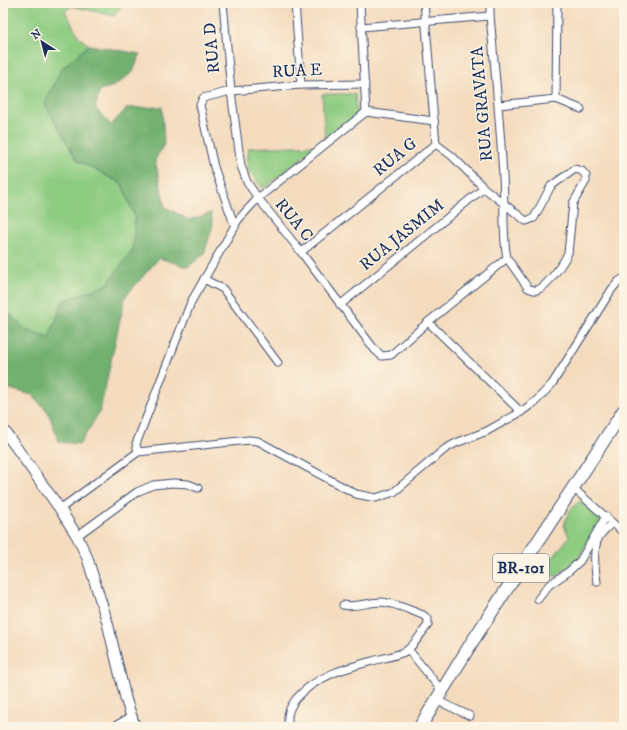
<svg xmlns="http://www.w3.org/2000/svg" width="627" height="730" font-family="'IM FELL DW Pica',serif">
	<rect width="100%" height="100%" fill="#fcf5e5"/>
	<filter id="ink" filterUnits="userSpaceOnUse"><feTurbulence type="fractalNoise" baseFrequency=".025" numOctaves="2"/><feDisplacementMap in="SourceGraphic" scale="8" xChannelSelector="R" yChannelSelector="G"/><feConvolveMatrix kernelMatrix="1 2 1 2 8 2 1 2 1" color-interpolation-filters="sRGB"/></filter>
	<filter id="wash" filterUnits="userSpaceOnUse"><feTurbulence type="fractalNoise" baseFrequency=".012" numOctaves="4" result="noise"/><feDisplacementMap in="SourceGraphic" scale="16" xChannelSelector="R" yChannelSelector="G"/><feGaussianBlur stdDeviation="0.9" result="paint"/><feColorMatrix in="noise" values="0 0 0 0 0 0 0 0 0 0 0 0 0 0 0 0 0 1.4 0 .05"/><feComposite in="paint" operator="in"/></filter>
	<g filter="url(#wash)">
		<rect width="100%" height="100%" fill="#f4dbbe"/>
		<g fill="#8ecc81" stroke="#547e70">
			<path d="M 3,3 L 123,3 L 114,16 L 72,6 L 65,11 L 79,37 L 89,45 L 61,69 L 77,160 L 122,184 L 135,217 L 133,249 L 107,285 L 63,301 L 49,338 L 26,330 L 3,308 Z"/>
			<path d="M 322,94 L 355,94 L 357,116 L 325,140 Z"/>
			<path d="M 318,145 L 263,189 L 247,168 L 249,148 Z"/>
			<path d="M 580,501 L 585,501 L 603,517 L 586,546 L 582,551 L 577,561 L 555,577 L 545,568 L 569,537 L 564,525 L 570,510 Z"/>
		</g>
		<path fill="#72b06f" stroke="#467066" d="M 89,45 L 140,54 L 133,72 L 114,86 L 100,90 L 95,108 L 111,125 L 127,108 L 162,107 L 164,144 L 155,160 L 165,207 L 189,220 L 211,213 L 213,225 L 204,254 L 188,267 L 159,258 L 125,297 L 100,411 L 80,444 L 59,442 L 48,412 L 32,395 L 3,387 L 3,308 L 26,330 L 49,338 L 63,301 L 107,285 L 133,249 L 135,217 L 122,184 L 77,160 L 45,104 L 61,69 Z"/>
	</g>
	<g filter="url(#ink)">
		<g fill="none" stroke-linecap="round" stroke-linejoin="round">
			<defs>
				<g id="minor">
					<path d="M 223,3 L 231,91 L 241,166 L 247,182 L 258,198 L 301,252 L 375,350 L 382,356 L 391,355 L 428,322 L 507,258 C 502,232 505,203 503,176 C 500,123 495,69 490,16 L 490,3"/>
					<path d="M 295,3 L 301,85"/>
					<path d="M 360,3 L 366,112"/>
					<path d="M 424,3 L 436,144"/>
					<path d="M 361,27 L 490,16"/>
					<path d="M 556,99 L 557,3"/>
					<path d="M 499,105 L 556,99 L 581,109"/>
					<path d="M 366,112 L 434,121"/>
					<path d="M 436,144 L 452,156 L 484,188 L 526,221 L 534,218 L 551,186 L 575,169 L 582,171 L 586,176 L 586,181 L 573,203 L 568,253 C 564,262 547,287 537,290 C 534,291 531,289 528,288 L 507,258"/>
					<path d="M 235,227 L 214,167 L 200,105 L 203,98 L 231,91 L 301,85 L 365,84"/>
					<path d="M 301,252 L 436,144"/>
					<path d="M 204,279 L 223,289 L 278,363"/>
					<path d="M 340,305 L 484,188"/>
					<path d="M 428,322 L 521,412"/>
					<path d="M 138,452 L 136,444 L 191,302 L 238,220 L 258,198 L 366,112"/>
					<path d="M 572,487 L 624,533"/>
					<path d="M 60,509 L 138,452 L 249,440 L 258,441 L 356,494 L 376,498 L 394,492 L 445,449 L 456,443 L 487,431 L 521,412 L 536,401 L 552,384 L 612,289 L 619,281 L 624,278"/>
					<path d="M 77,536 L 137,492 L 153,485 L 173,483 L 188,484 L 198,488"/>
					<path d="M 597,582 C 595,568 592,550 599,537 C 602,532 608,527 612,523"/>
					<path d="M 538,599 L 549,585 L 568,572 L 580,561 L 606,516"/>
					<path d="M 408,649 L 442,691"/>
					<path d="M 436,700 L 470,716"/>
					<path d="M 289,727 C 286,716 289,708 296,699 C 317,674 350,667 380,659 C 388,657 399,655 406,651 C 414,646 422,632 428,625 L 428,619 L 423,615 C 410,610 395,603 381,602 C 368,602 356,608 343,605"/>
				</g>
				<g id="secondary">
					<path d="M 3,429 L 60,509 L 77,536 L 87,557 L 107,621 L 126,700 L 135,727"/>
					<path d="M 116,727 L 132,718"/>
				</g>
				<path id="trunk" d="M 420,727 L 472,642 L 624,410"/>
			</defs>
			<use href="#minor" stroke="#3c496c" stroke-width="9"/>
			<use href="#secondary" stroke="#3c496c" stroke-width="12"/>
			<use href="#trunk" stroke="#3c496c" stroke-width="14"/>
			<use href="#minor" stroke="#fff" stroke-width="7"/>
			<use href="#secondary" stroke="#fff" stroke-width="10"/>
			<use href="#trunk" stroke="#fff" stroke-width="12"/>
		</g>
	</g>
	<g text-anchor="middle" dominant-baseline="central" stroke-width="3" stroke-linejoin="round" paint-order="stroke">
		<rect fill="#fcf5e5" stroke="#5e6a86" stroke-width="1" x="493" y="554" width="56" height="28" rx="3"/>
		<g font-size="16" font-weight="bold" fill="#1b2f5e">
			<text x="521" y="568">BR-101</text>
		</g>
		<g font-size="17" fill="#1b2f5e" stroke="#fcf5e5">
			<text transform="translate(212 48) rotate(-95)">RUA D</text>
			<text transform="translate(297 71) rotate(-3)">RUA E</text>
			<text transform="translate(482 104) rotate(-95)">RUA GRAVATA</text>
			<text transform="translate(395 157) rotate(-39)">RUA G</text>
			<text transform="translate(294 220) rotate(51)">RUA C</text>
			<text transform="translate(402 235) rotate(-39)">RUA JASMIM</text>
		</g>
	</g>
	<rect width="627" height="730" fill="none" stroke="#fcf5e5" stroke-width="16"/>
	<g transform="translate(42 42) rotate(324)" stroke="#fcf5e5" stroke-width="3" paint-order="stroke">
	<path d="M0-3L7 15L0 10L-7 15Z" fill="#1b2f5e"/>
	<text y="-6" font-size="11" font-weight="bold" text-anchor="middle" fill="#1b2f5e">N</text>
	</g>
</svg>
